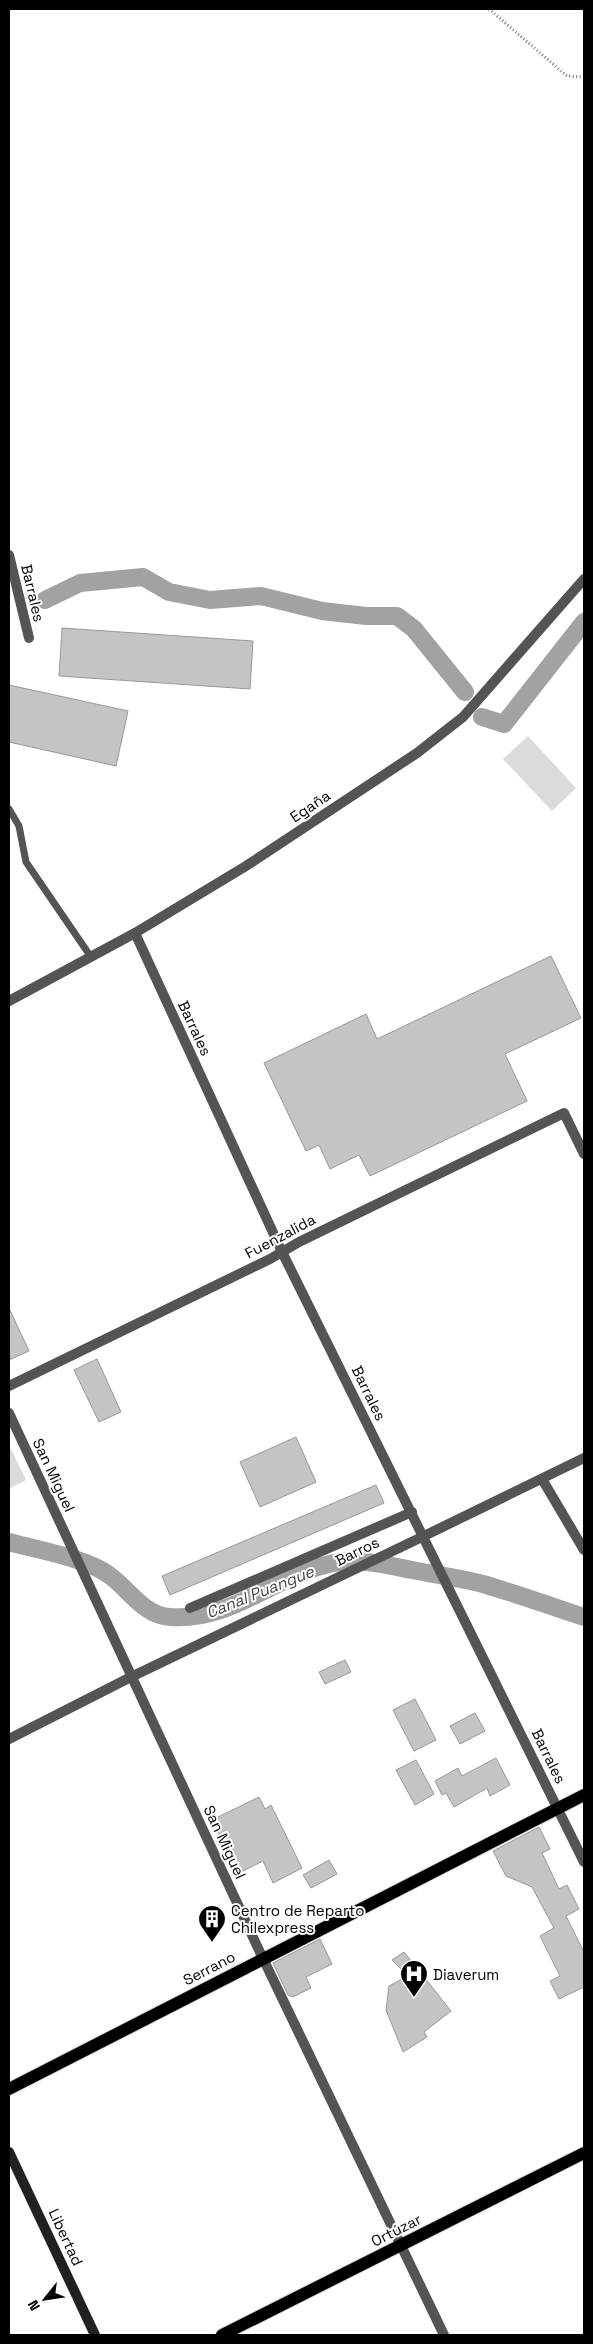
<svg xmlns="http://www.w3.org/2000/svg" width="593" height="2344" font-family="'Space Grotesk',sans-serif">
	<rect width="100%" height="100%" fill="#fff"/>
	<g fill="#dbdbdb">
		<path d="M 528,736 L 576,788 L 552,811 L 503,759 Z"/>
		<path d="M 9,1449 L 11,1449 L 26,1480 L 9,1489 Z"/>
	</g>
	<g fill="none" stroke-linecap="round" stroke-linejoin="round">
		<g stroke="#a2a2a2" stroke-width="18">
			<path d="M 45,600 L 80,583 L 143,577 L 169,592 L 210,600 L 261,596 L 322,611 L 366,616 L 397,616 L 414,629 L 465,692"/>
			<path d="M 482,717 L 504,724 L 584,622"/>
			<path d="M 9,1542 C 37,1550 86,1558 109,1575 C 129,1589 144,1616 170,1617 C 232,1622 276,1574 334,1563 C 359,1558 387,1565 412,1570 C 436,1575 460,1578 483,1584 C 517,1594 551,1606 584,1617"/>
		</g>
	</g>
	<g fill="#c4c4c4" stroke="#989898">
		<path d="M 62,628 L 253,641 L 250,689 L 59,676 Z"/>
		<path d="M 9,685 L 128,711 L 116,766 L 9,742 Z"/>
		<path d="M 551,956 L 581,1018 L 505,1054 L 527,1101 L 370,1176 L 359,1155 L 330,1169 L 319,1145 L 306,1151 L 264,1063 L 366,1014 L 377,1039 Z"/>
		<path d="M 9,1308 L 29,1351 L 9,1360 Z"/>
		<path d="M 97,1359 L 121,1412 L 99,1422 L 74,1370 Z"/>
		<path d="M 296,1437 L 316,1482 L 260,1507 L 240,1462 Z"/>
		<path d="M 376,1485 L 384,1503 L 170,1595 L 162,1576 Z"/>
		<path d="M 345,1660 L 351,1672 L 325,1684 L 319,1672 Z"/>
		<path d="M 415,1699 L 436,1740 L 414,1751 L 393,1710 Z"/>
		<path d="M 475,1713 L 485,1731 L 460,1744 L 450,1726 Z"/>
		<path d="M 496,1758 L 510,1785 L 490,1796 L 487,1788 L 454,1807 L 446,1793 L 442,1795 L 435,1781 L 458,1768 L 462,1776 Z"/>
		<path d="M 416,1760 L 434,1794 L 415,1805 L 396,1770 Z"/>
		<path d="M 259,1797 L 265,1809 L 271,1805 L 302,1868 L 273,1883 L 263,1861 L 239,1873 L 212,1820 Z"/>
		<path d="M 539,1827 L 550,1849 L 542,1853 L 559,1889 L 567,1885 L 579,1909 L 566,1916 L 584,1952 L 584,1987 L 559,1999 L 550,1981 L 560,1976 L 540,1936 L 554,1928 L 532,1887 L 506,1876 L 493,1851 Z"/>
		<path d="M 329,1860 L 337,1874 L 311,1888 L 303,1875 Z"/>
		<path d="M 320,1939 L 332,1964 L 306,1977 L 311,1988 L 293,1997 L 288,1995 L 273,1963 Z"/>
		<path d="M 404,1952 L 451,2011 L 424,2032 L 427,2037 L 403,2052 L 386,2010 L 389,1986 L 408,1976 L 392,1960 Z"/>
	</g>
	<g fill="none" stroke-linecap="round" stroke-linejoin="round">
		<defs>
			<g id="primary">
				<path d="M 9,2089 L 584,1795"/>
				<path d="M 222,2335 L 584,2153"/>
			</g>
		</defs>
		<use href="#primary" stroke="#dbdbdb" stroke-width="14"/>
		<path stroke="#767676" stroke-width="3" stroke-dasharray="1 2.5" stroke-linecap="butt" d="M 489,9 L 567,76 L 584,77"/>
		<path stroke="#545454" stroke-width="7" d="M 9,809 L 19,826 L 26,862 L 91,957"/>
		<g stroke="#545454" stroke-width="10">
			<path d="M 9,555 L 29,638"/>
			<path d="M 9,1413 L 258,1948 L 444,2335"/>
			<path d="M 190,1608 L 412,1512"/>
			<path d="M 9,1739 L 131,1677 L 424,1536"/>
		</g>
		<g stroke="#545454" stroke-width="10">
			<path d="M 135,933 L 282,1252 L 584,1862"/>
			<path d="M 9,1001 L 135,933 L 246,866 L 417,753 L 463,717 L 584,579"/>
			<path d="M 9,1386 L 270,1259 L 299,1242 L 564,1113 L 584,1154"/>
			<path d="M 542,1479 L 584,1550"/>
			<path d="M 424,1536 L 584,1458"/>
		</g>
		<path stroke="#212121" stroke-width="10" d="M 9,2152 L 95,2335"/>
		<use href="#primary" stroke="#000" stroke-width="12"/>
	</g>
	<defs>
		<symbol id="building-pin" viewBox="-11 -11 22 30"><path d="M0 17L-7.5 6A9.5 9.5 0 1 1 7.5 6Z" fill="#000" stroke="#fff"/><path d="M-4-6H4V6H1V3H-1V6H-4ZM-2.5-4.3h1.7v1.8h-1.7ZM.8-4.3h1.7v1.8H.8ZM-2.5-1h1.7V.8h-1.7ZM.8-1h1.7V.8H.8Z" fill="#fff"/></symbol>
		<symbol id="hospital-pin" viewBox="-11 -11 22 30"><path d="M0 17L-7.5 6A9.5 9.5 0 1 1 7.5 6Z" fill="#000" stroke="#fff"/><path d="M-5-5h3v3.5h4V-5h3V5h-3V1.5h-4V5h-3Z" fill="#fff"/></symbol>
	</defs>
	<g fill-rule="evenodd">
		<use href="#building-pin" x="196" y="1903" width="32" height="43"/>
		<use href="#hospital-pin" x="398" y="1958" width="32" height="43"/>
	</g>
	<g text-anchor="middle" dominant-baseline="central" stroke-width="4" stroke-linejoin="round" paint-order="stroke">
		<g font-size="15" fill="#000" stroke="#fff">
			<text transform="translate(33 593) rotate(77)">Barrales</text>
			<text transform="translate(310 806) rotate(-34)">Egaña</text>
			<text transform="translate(195 1028) rotate(65)">Barrales</text>
			<text transform="translate(280 1236) rotate(-28)">Fuenzalida</text>
			<text transform="translate(369 1393) rotate(64)">Barrales</text>
			<text transform="translate(54 1475) rotate(65)">San Miguel</text>
			<text transform="translate(357 1551) rotate(-26)">Barros</text>
			<text transform="translate(549 1756) rotate(64)">Barrales</text>
			<text transform="translate(225 1842) rotate(65)">San Miguel</text>
			<text transform="translate(209 1968) rotate(-27)">Serrano</text>
			<text transform="translate(396 2230) rotate(-27)">Ortúzar</text>
			<text transform="translate(66 2237) rotate(65)">Libertad</text>
		</g>
		<g font-size="15" fill="#000" stroke="#fff" text-anchor="start">
			<text x="231" y="1910">Centro de Reparto<tspan x="231" dy="17">Chilexpress</tspan></text>
			<text x="433" y="1974">Diaverum</text>
		</g>
		<g font-size="16" font-style="italic" fill="#434343" stroke="#fff">
			<text transform="translate(260 1592) rotate(-22)">Canal Puangue</text>
		</g>
	</g>
	<rect width="593" height="2344" fill="none" stroke="#000000" stroke-width="20"/>
	<g transform="translate(45 2299) rotate(240)" stroke="#ffffff" stroke-width="4" paint-order="stroke">
	<path d="M0-4L9 19L0 12L-9 19Z" fill="#000000"/>
	<text y="-8" font-size="14" font-weight="bold" text-anchor="middle" fill="#000000">N</text>
	</g>
</svg>
